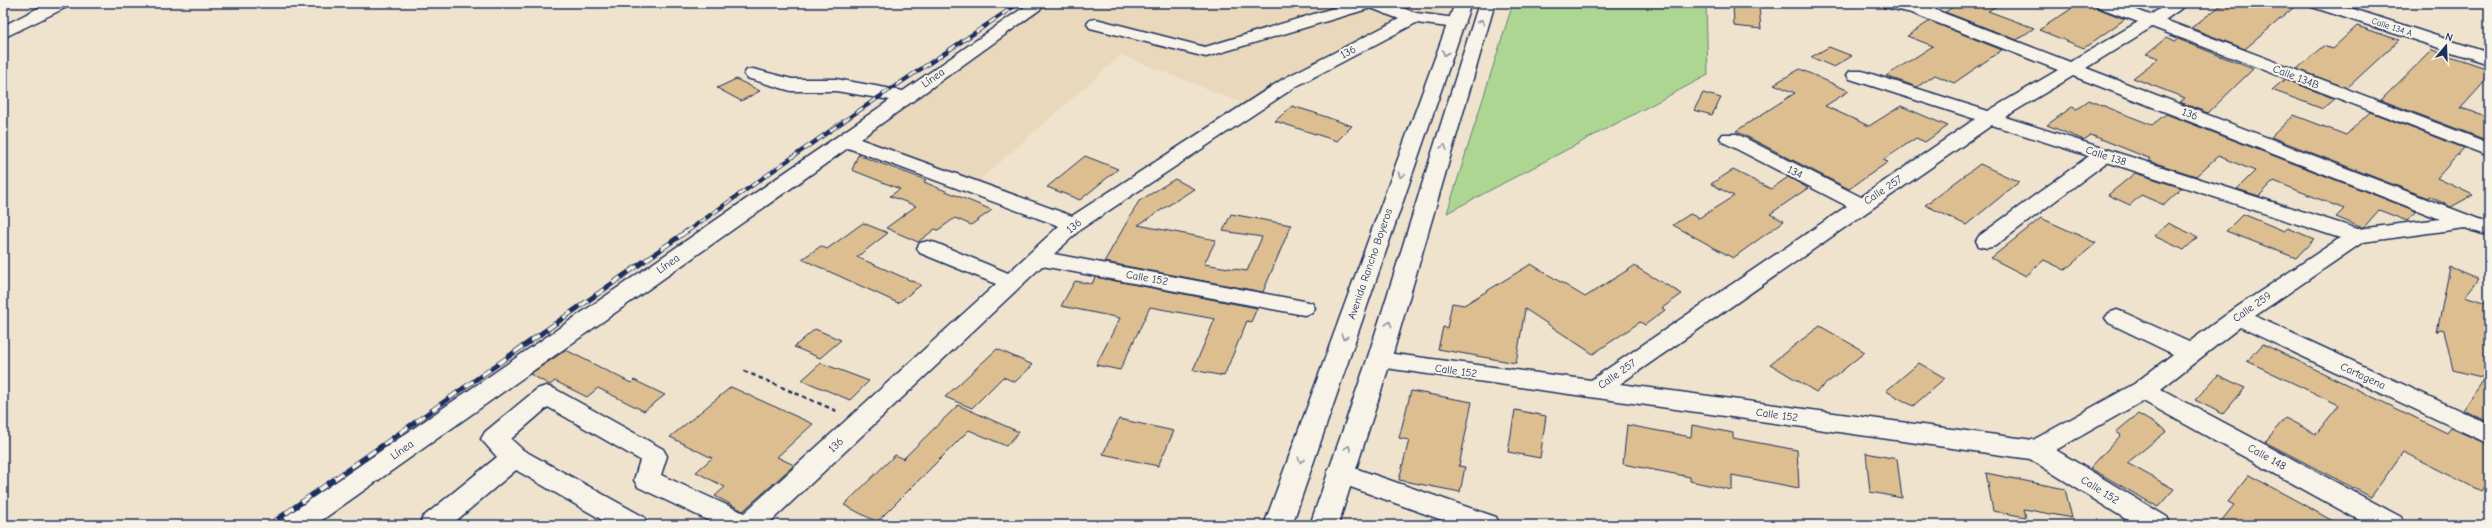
<svg xmlns="http://www.w3.org/2000/svg" width="2492" height="528" font-family="'Comic Neue',sans-serif">
	<rect width="100%" height="100%" fill="#efe3ce"/>
	<filter id="ink" filterUnits="userSpaceOnUse"><feTurbulence type="fractalNoise" baseFrequency=".025" numOctaves="2"/><feDisplacementMap in="SourceGraphic" scale="8" xChannelSelector="R" yChannelSelector="G"/><feConvolveMatrix kernelMatrix="1 2 1 2 8 2 1 2 1" color-interpolation-filters="sRGB"/></filter>
	<g filter="url(#ink)">
		<path fill="#e9d8bb" d="M 1041,3 L 1442,3 L 1435,20 L 1413,18 L 1253,107 L 1121,55 L 972,187 L 845,140 Z"/>
		<path fill="#aed693" stroke="#648278" d="M 1513,3 L 1706,3 L 1708,75 L 1447,213 Z"/>
		<g fill="#dcbe90" stroke="#1b2f5e">
			<path d="M 1959,3 L 2001,3 L 1988,11 L 2034,28 L 2017,40 L 1945,12 Z"/>
			<path d="M 2080,3 L 2095,3 L 2097,8 L 2125,19 L 2084,48 L 2039,30 Z"/>
			<path d="M 2224,3 L 2299,3 L 2245,49 L 2191,28 Z"/>
			<path d="M 1733,4 L 1759,7 L 1761,29 L 1734,26 Z"/>
			<path d="M 1930,21 L 2002,50 L 1954,83 L 1935,75 L 1917,87 L 1886,76 L 1933,46 L 1907,36 Z"/>
			<path d="M 2357,26 L 2399,40 L 2347,88 L 2297,69 L 2323,46 L 2332,49 Z"/>
			<path d="M 2167,37 L 2175,41 L 2178,39 L 2253,69 L 2208,113 L 2180,102 L 2185,98 L 2133,78 L 2159,58 L 2146,54 Z"/>
			<path d="M 1829,47 L 1852,56 L 1834,67 L 1811,57 Z"/>
			<path d="M 2432,50 L 2489,69 L 2489,77 L 2461,108 L 2489,117 L 2489,141 L 2381,100 Z"/>
			<path d="M 1800,69 L 1849,91 L 1825,106 L 1869,126 L 1901,106 L 1948,126 L 1925,142 L 1916,138 L 1883,160 L 1888,162 L 1849,189 L 1736,131 L 1795,93 L 1774,84 Z"/>
			<path d="M 736,79 L 760,91 L 741,101 L 717,88 Z"/>
			<path d="M 2285,79 L 2335,99 L 2323,109 L 2272,90 Z"/>
			<path d="M 1703,93 L 1721,98 L 1712,115 L 1694,110 Z"/>
			<path d="M 2089,100 L 2152,125 L 2166,114 L 2416,211 L 2407,221 L 2379,210 L 2364,227 L 2360,227 L 2336,217 L 2344,209 L 2274,181 L 2259,196 L 2237,189 L 2255,171 L 2218,156 L 2196,176 L 2149,161 L 2151,159 L 2091,135 L 2084,140 L 2047,125 L 2072,107 L 2077,109 Z"/>
			<path d="M 1292,106 L 1312,112 L 1352,126 L 1337,141 L 1275,121 Z"/>
			<path d="M 2370,112 L 2464,148 L 2437,178 L 2473,195 L 2451,207 L 2429,196 L 2428,198 L 2271,137 L 2294,115 L 2346,135 Z"/>
			<path d="M 858,155 L 926,180 L 924,182 L 992,210 L 971,225 L 955,218 L 938,230 L 935,229 L 918,242 L 886,228 L 916,206 L 890,196 L 900,189 L 852,170 Z"/>
			<path d="M 1085,156 L 1118,169 L 1080,200 L 1047,187 Z"/>
			<path d="M 1980,164 L 2019,182 L 1966,225 L 1925,205 Z"/>
			<path d="M 1733,170 L 1771,189 L 1788,177 L 1808,188 L 1770,214 L 1784,221 L 1733,258 L 1673,225 L 1690,214 L 1699,218 L 1734,196 L 1711,184 Z"/>
			<path d="M 2135,173 L 2182,188 L 2164,205 L 2141,195 L 2130,205 L 2108,195 Z"/>
			<path d="M 1175,179 L 1194,189 L 1138,225 L 1216,240 L 1204,264 L 1247,271 L 1262,237 L 1223,231 L 1231,214 L 1291,225 L 1263,292 L 1104,262 L 1139,201 Z"/>
			<path d="M 2243,214 L 2284,231 L 2288,228 L 2314,239 L 2296,258 L 2226,231 Z"/>
			<path d="M 2041,218 L 2096,243 L 2065,270 L 2044,260 L 2026,276 L 1991,258 Z"/>
			<path d="M 863,223 L 888,233 L 857,257 L 921,285 L 898,303 L 802,259 L 821,246 L 827,249 Z"/>
			<path d="M 2168,223 L 2198,237 L 2184,250 L 2154,236 Z"/>
			<path d="M 1531,264 L 1585,297 L 1634,266 L 1682,294 L 1662,308 L 1665,310 L 1645,325 L 1640,322 L 1593,354 L 1525,309 L 1516,363 L 1438,349 L 1443,327 L 1447,328 L 1452,303 L 1464,305 Z"/>
			<path d="M 2450,267 L 2479,279 L 2465,296 L 2489,304 L 2489,422 L 2463,410 L 2485,378 L 2453,370 L 2444,330 L 2440,329 L 2437,332 Z"/>
			<path d="M 1095,277 L 1257,308 L 1251,322 L 1247,321 L 1224,376 L 1193,370 L 1215,319 L 1150,307 L 1120,370 L 1096,365 L 1120,318 L 1061,306 L 1075,281 L 1092,284 Z"/>
			<path d="M 1820,326 L 1865,352 L 1816,392 L 1770,364 Z"/>
			<path d="M 815,329 L 841,340 L 820,358 L 794,347 Z"/>
			<path d="M 2263,344 L 2447,433 L 2451,428 L 2489,445 L 2489,479 L 2481,491 L 2403,452 L 2371,497 L 2265,442 L 2285,418 L 2316,434 L 2339,405 L 2247,361 Z"/>
			<path d="M 997,349 L 1033,365 L 1015,382 L 1003,377 L 972,408 L 945,397 Z"/>
			<path d="M 566,350 L 631,383 L 634,380 L 665,395 L 644,411 L 598,388 L 587,397 L 555,381 L 550,385 L 530,374 Z"/>
			<path d="M 821,363 L 869,381 L 850,400 L 802,380 Z"/>
			<path d="M 1919,363 L 1945,378 L 1913,406 L 1886,391 Z"/>
			<path d="M 2218,375 L 2245,388 L 2223,414 L 2195,400 Z"/>
			<path d="M 731,387 L 813,424 L 777,457 L 794,465 L 743,511 L 715,496 L 725,487 L 696,472 L 712,458 L 670,437 Z"/>
			<path d="M 1411,391 L 1472,402 L 1459,466 L 1465,467 L 1460,492 L 1399,480 L 1409,440 L 1399,438 Z"/>
			<path d="M 958,405 L 1019,432 L 1006,446 L 969,430 L 877,522 L 844,505 L 895,455 L 903,459 Z"/>
			<path d="M 1515,410 L 1546,416 L 1540,458 L 1508,452 Z"/>
			<path d="M 2138,414 L 2167,431 L 2127,463 L 2174,489 L 2158,507 L 2090,468 L 2121,435 L 2116,432 Z"/>
			<path d="M 1119,419 L 1174,431 L 1158,466 L 1103,454 Z"/>
			<path d="M 1627,425 L 1691,437 L 1692,425 L 1733,433 L 1733,438 L 1797,450 L 1799,488 L 1732,475 L 1732,490 L 1690,481 L 1690,477 L 1623,464 Z"/>
			<path d="M 1866,453 L 1897,459 L 1902,498 L 1870,492 Z"/>
			<path d="M 1986,473 L 2065,489 L 2072,518 L 2024,509 L 2026,517 L 1993,511 Z"/>
			<path d="M 2249,475 L 2297,501 L 2340,525 L 2218,525 L 2234,505 L 2228,502 Z"/>
		</g>
		<g fill="none" stroke-linecap="round" stroke-linejoin="round">
			<defs>
				<g id="minor">
					<path d="M 48,3 L 69,3 L 67,7 L 3,38 L 3,26 Z"/>
					<path d="M 1030,3 L 1049,3 L 860,139 L 1072,216 L 1283,79 L 1399,19 L 1371,8 L 1206,57 L 1090,28 L 1087,24 L 1090,20 L 1096,19 L 1205,47 L 1350,3 L 1389,3 L 1416,13 L 1456,18 L 1462,19 L 1465,23 L 1462,27 L 1456,28 L 1416,23 L 1295,87 L 1081,229 L 1054,254 L 1304,301 L 1312,303 L 1315,308 L 1312,313 L 1304,315 L 1042,266 L 767,525 L 718,525 L 638,487 L 634,480 L 640,460 L 548,407 L 511,439 L 523,450 L 644,517 L 648,525 L 611,525 L 516,470 L 451,525 L 419,525 L 423,517 L 497,457 L 481,439 L 485,432 L 537,389 L 546,386 L 555,389 L 663,449 L 667,456 L 661,475 L 744,513 L 996,284 L 920,253 L 917,248 L 920,243 L 928,241 L 936,243 L 1008,273 L 1059,226 L 848,148 L 315,525 L 281,525 L 285,517 L 890,100 L 836,91 L 791,91 L 747,78 L 744,74 L 747,70 L 753,69 L 792,79 L 836,79 L 903,91 Z"/>
					<path d="M 1882,3 L 1913,3 L 1923,5 L 2070,62 L 2138,22 L 2098,7 L 2096,3 L 2119,3 L 2150,15 L 2169,3 L 2189,3 L 2165,20 L 2489,143 L 2489,156 L 2152,27 L 2086,68 L 2489,223 L 2489,236 L 2465,228 L 2363,242 L 2255,316 L 2489,424 L 2489,444 L 2240,327 L 2161,389 L 2401,517 L 2405,525 L 2368,525 L 2143,401 L 2056,450 L 2167,517 L 2171,525 L 2135,525 L 2030,459 L 1371,366 L 1367,360 L 1371,354 L 1379,352 L 1591,380 L 1847,206 L 1723,142 L 1720,138 L 1723,134 L 1737,134 L 1861,197 L 1975,119 L 1850,79 L 1847,75 L 1850,71 L 1862,71 L 1988,111 L 2058,70 L 1912,13 L 1884,7 ZM 2073,76 L 2440,219 L 2358,229 L 2005,117 ZM 1992,125 L 2089,156 L 1979,236 L 1976,241 L 1979,246 L 1987,248 L 1995,246 L 2107,162 L 2340,238 L 2234,309 L 2189,342 L 2125,313 L 2117,310 L 2109,313 L 2105,318 L 2109,323 L 2173,354 L 2134,384 L 2033,440 L 1620,384 Z"/>
					<path d="M 2310,3 L 2335,3 L 2489,53 L 2489,64 L 2312,7 Z"/>
					<path d="M 1340,463 L 1496,517 L 1500,525 L 1456,525 L 1331,480 L 1327,473 L 1331,466 Z"/>
				</g>
				<g id="highway">
					<path d="M 1455,3 L 1471,3 L 1292,525 L 1264,525 Z"/>
					<path d="M 1479,3 L 1495,3 L 1391,360 L 1338,525 L 1310,525 L 1367,360 Z"/>
				</g>
			</defs>
			<use href="#minor" stroke="#1b2f5e" stroke-width="3"/>
			<use href="#highway" stroke="#1b2f5e" stroke-width="3"/>
			<path stroke="#1b2f5e" stroke-width="2.5" stroke-dasharray="4.5 3.5" stroke-linecap="butt" d="M 744,371 L 839,412"/>
			<use href="#minor" fill="#f7f3e8" fill-rule="evenodd"/>
			<use href="#highway" fill="#f7f3e8" fill-rule="evenodd"/>
			<defs>
				<path id="rail-far1" d="M 686,232 L 854,114 L 1019,3"/>
				<path id="rail" d="M 269,525 L 687,231"/>
			</defs>
			<use href="#rail-far1" stroke="#1b2f5e" stroke-width="4"/>
			<use href="#rail" stroke="#1b2f5e" stroke-width="5"/>
			<use href="#rail-far1" stroke="#f7f3e8" stroke-width="2.5" stroke-dasharray="8" stroke-linecap="butt"/>
			<use href="#rail" stroke="#f7f3e8" stroke-width="3.5" stroke-dasharray="10" stroke-linecap="butt"/>
		</g>
		<defs><path id="oneway-chevron" d="M-2-3.5L2.5 0L-2 3.5" fill="none" stroke-width="1.6" stroke-linecap="round" stroke-linejoin="round"/></defs>
		<g stroke="#8991a3">
			<use href="#oneway-chevron" transform="translate(1481 22) rotate(-73)"/>
			<use href="#oneway-chevron" transform="translate(1445 53) rotate(111)"/>
			<use href="#oneway-chevron" transform="translate(1444 147) rotate(-73)"/>
			<use href="#oneway-chevron" transform="translate(1401 175) rotate(109)"/>
			<use href="#oneway-chevron" transform="translate(1389 324) rotate(-73)"/>
			<use href="#oneway-chevron" transform="translate(1344 337) rotate(110)"/>
			<use href="#oneway-chevron" transform="translate(1348 448) rotate(-72)"/>
			<use href="#oneway-chevron" transform="translate(1301 460) rotate(109)"/>
		</g>
	</g>
	<g text-anchor="middle" dominant-baseline="central" stroke-width="4" stroke-linejoin="round" paint-order="stroke">
		<g font-size="9" fill="#1b2f5e" stroke="#f7f3e8">
			<text transform="translate(2392 27) rotate(18)">Calle 134 A</text>
		</g>
		<g font-size="11" fill="#1b2f5e" stroke="#f7f3e8">
			<text transform="translate(1348 52) rotate(-28)">136</text>
			<text transform="translate(2296 77) rotate(21)">Calle 134B</text>
			<text transform="translate(933 78) rotate(-35)">Línea</text>
			<text transform="translate(2190 114) rotate(21)">136</text>
			<text transform="translate(2106 156) rotate(18)">Calle 138</text>
			<text transform="translate(1795 172) rotate(27)">134</text>
			<text transform="translate(1883 190) rotate(-34)">Calle 257</text>
			<text transform="translate(1074 226) rotate(-38)">136</text>
			<text transform="translate(668 264) rotate(-35)">Línea</text>
			<text transform="translate(1370 264) rotate(-71)">Avenida Rancho Boyeros</text>
			<text transform="translate(1147 278) rotate(10)">Calle 152</text>
			<text transform="translate(2252 307) rotate(-35)">Calle 259</text>
			<text transform="translate(1456 371) rotate(8)">Calle 152</text>
			<text transform="translate(1617 374) rotate(-35)">Calle 257</text>
			<text transform="translate(2363 376) rotate(25)">Cartagena</text>
			<text transform="translate(1777 415) rotate(8)">Calle 152</text>
			<text transform="translate(836 445) rotate(-43)">136</text>
			<text transform="translate(402 450) rotate(-35)">Línea</text>
			<text transform="translate(2267 457) rotate(29)">Calle 148</text>
			<text transform="translate(2100 490) rotate(32)">Calle 152</text>
		</g>
	</g>
	<rect width="2492" height="528" fill="none" stroke="#f7f3e8" stroke-width="16"/>
	<rect x="8" y="8" width="2476" height="512" fill="none" stroke="#1b2f5e" stroke-width="1.5" filter="url(#ink)"/>
	<g transform="translate(2446 46) rotate(19)" stroke="#f7f3e8" stroke-width="3" paint-order="stroke">
	<path d="M0-3L7 15L0 10L-7 15Z" fill="#1b2f5e"/>
	<text y="-6" font-size="11" font-weight="bold" text-anchor="middle" fill="#1b2f5e">N</text>
	</g>
</svg>
